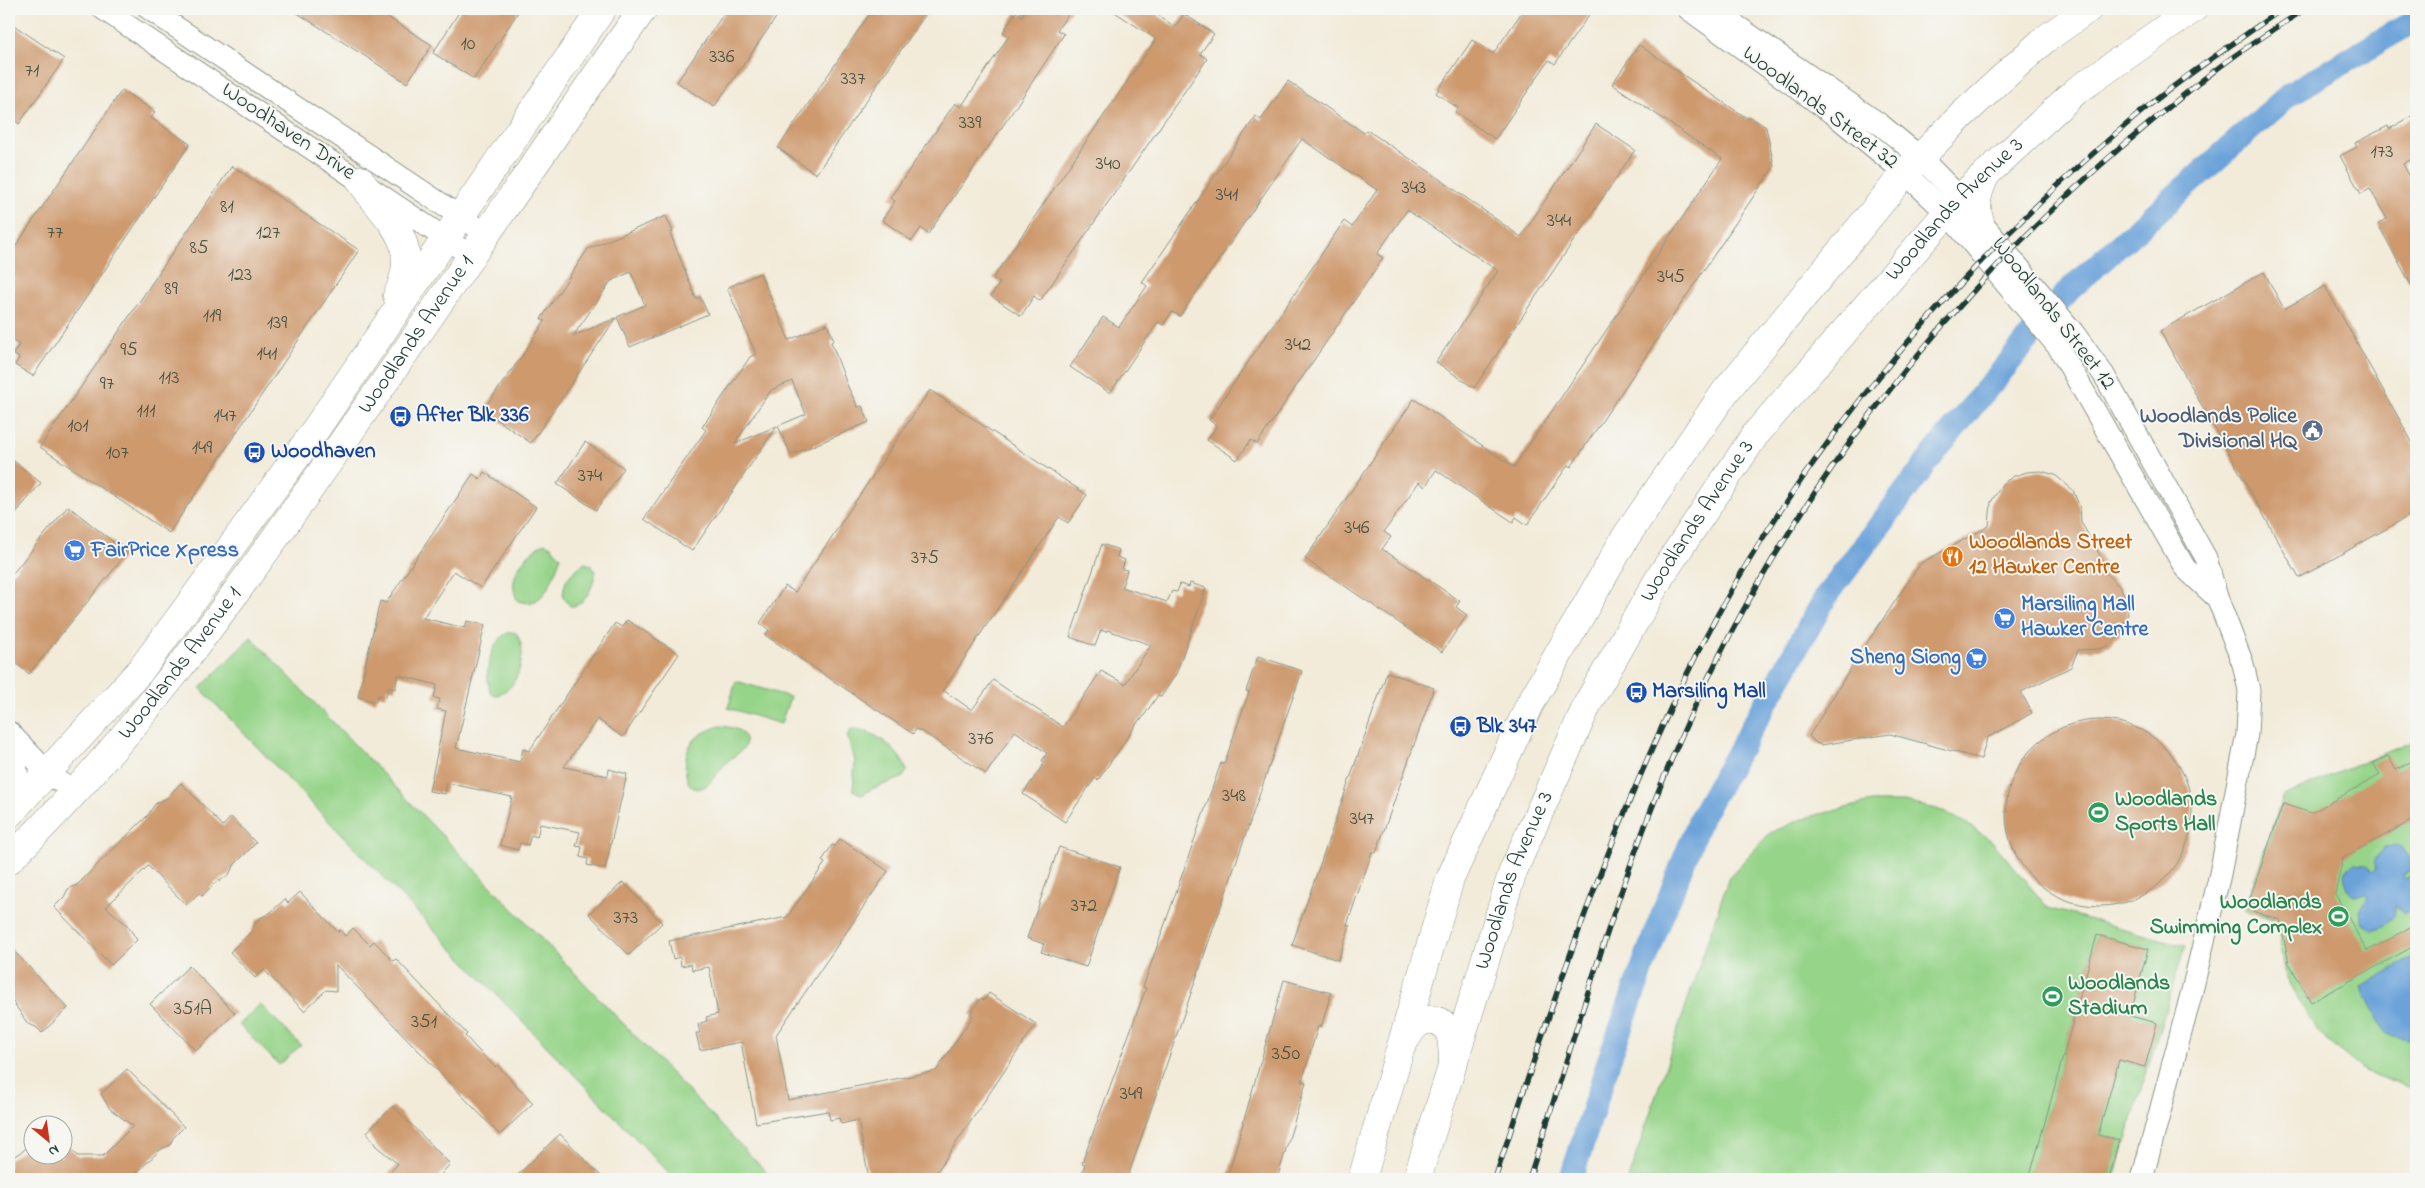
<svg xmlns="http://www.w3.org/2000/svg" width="2425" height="1188" font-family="'Indie Flower',sans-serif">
	<rect width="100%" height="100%" fill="#f6f6f2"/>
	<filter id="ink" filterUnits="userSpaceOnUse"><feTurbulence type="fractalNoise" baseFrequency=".02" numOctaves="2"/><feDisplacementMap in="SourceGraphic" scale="10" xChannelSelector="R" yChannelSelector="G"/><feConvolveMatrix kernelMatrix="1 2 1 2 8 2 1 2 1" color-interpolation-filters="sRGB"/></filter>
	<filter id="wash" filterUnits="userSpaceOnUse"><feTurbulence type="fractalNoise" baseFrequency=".0096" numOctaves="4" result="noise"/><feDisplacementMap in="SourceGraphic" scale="20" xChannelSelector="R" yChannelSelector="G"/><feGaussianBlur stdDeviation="1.12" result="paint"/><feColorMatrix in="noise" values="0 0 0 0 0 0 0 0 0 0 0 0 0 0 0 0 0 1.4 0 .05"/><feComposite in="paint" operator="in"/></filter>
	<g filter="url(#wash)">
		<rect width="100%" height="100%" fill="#f2ebd9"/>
		<g fill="#96d489" stroke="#5a885e">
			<path d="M 544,543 L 551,546 L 561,557 C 553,576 545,611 518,601 C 505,578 524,555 544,543 Z"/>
			<path d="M 585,563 L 591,565 L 595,572 C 595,584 584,608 570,606 L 563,597 C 563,580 571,572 585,563 Z"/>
			<path d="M 510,632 L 516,633 C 527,648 521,672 511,686 C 508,690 502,692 498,695 L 492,694 C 482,676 490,639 510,632 Z"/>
			<path d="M 251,637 L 773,1179 L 675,1179 L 200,688 Z"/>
			<path d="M 736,681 L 790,697 L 781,724 L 728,708 Z"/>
			<path d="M 720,726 C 733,727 748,730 745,746 C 740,754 731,757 725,764 C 718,771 713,782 704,787 C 681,798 682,753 693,741 C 700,734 710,729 720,726 Z"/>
			<path d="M 851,729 C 873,728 900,750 907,771 L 902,778 L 874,788 L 862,795 L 853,790 L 855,761 L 847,736 Z"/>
			<path d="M 2416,740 L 2416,1090 L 2364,1071 L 2317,1032 L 2286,978 L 2277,921 L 2244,910 L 2283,796 Z"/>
			<path d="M 1871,802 L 1904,802 L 1937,809 L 1964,822 L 1992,841 L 2048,908 L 2185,946 L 2114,1179 L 2109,1179 L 2119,1140 L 2098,1135 L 2119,1060 L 2145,1067 L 2157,1023 L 2130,1016 L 2148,949 L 2097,935 L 2029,1179 L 1628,1179 L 1729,877 L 1770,833 L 1804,818 Z"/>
			<path d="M 260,1004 L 301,1045 L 279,1065 L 239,1025 Z"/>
		</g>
		<g fill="#6aa2d9" stroke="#447086">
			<path d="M 2399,846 L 2411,862 L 2411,870 L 2402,875 L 2404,878 L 2409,876 L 2416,880 L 2416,908 L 2404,913 L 2395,906 L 2394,917 L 2384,926 L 2373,930 L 2363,924 C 2359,913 2359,906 2368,898 L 2365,893 L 2355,896 C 2344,888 2344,883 2346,870 L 2355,863 L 2366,864 L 2373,871 L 2377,868 L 2374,861 L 2384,847 Z"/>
			<path d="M 2412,958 L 2416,959 L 2416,1041 L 2386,1034 L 2361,987 Z"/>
		</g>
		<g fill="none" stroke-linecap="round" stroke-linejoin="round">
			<path stroke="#6aa2d9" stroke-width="24" d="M 1571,1179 L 1609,1060 L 1656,931 L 1701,817 L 1827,595 L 1941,444 L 2069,290 L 2290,94 L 2416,20"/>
		</g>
		<g id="blocks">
			<g fill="#cd996d">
				<path d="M 291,9 L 375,9 L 432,45 L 407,83 Z"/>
				<path d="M 461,9 L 520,9 L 474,79 L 433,53 Z"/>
				<path d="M 727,9 L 782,9 L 714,107 L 677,82 Z"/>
				<path d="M 873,9 L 929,9 L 816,174 L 778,148 Z"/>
				<path d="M 1026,9 L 1072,9 L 1057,30 L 1064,34 L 1011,114 L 928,234 L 921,228 L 912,241 L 882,220 L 895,201 L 890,198 L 955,103 L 961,107 L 1009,36 L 1003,32 L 1016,12 L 1022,16 Z"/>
				<path d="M 1110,9 L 1149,9 L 1175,27 L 1184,14 L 1214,34 L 1200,54 L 1207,59 L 1040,301 L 1034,296 L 1021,316 L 991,296 L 1000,283 L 993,278 L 1156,39 Z"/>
				<path d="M 1524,9 L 1593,9 L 1555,64 L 1549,60 L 1495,139 L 1455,112 L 1458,108 L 1436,93 L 1472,40 L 1493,54 Z"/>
				<path d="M 9,22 L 64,59 L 19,124 L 9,116 Z"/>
				<path d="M 1639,45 L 1748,119 L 1750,117 L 1766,127 L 1774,166 L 1571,467 L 1568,465 L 1527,525 L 1516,517 L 1513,522 L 1436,470 L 1425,487 L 1419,482 L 1384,532 L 1391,537 L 1382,549 L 1460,601 L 1456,607 L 1467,615 L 1442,652 L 1305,559 L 1414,399 L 1514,467 L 1722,159 L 1612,84 Z"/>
				<path d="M 1288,81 L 1364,133 L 1367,130 L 1427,170 L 1521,237 L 1596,124 L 1635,150 L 1474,388 L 1436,362 L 1498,271 L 1407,210 L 1377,254 L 1383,258 L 1257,444 L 1251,440 L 1237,460 L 1207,440 L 1217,426 L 1209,420 L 1344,221 L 1352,227 L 1377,190 L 1302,139 L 1180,316 L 1172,312 L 1163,325 L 1158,322 L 1110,393 L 1070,367 L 1103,317 L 1119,327 L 1147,286 L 1142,282 L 1256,116 L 1261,120 Z"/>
				<path d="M 122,90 L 155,112 L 151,118 L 190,144 L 33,376 L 15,365 L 19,358 L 13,354 L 19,345 L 9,337 L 9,256 Z"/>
				<path d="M 2416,114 L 2416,157 L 2403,164 L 2416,188 L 2416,294 L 2378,224 L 2387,219 L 2370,189 L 2361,194 L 2340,156 L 2357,147 L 2355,143 L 2388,126 L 2389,129 Z"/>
				<path d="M 232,166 L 359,250 L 169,533 L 40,447 Z"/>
				<path d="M 666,216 L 673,232 L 670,233 L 693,291 L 696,299 L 700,297 L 708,314 L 630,347 L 617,317 L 645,305 L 631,272 L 611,281 L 573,336 L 616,318 L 531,443 L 483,410 L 522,356 L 545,321 L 541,319 L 588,249 Z"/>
				<path d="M 2264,272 L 2284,309 L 2325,286 L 2416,449 L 2416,512 L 2299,578 L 2160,331 Z"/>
				<path d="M 760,273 L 789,340 L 827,324 L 834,340 L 831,342 L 848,387 L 858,407 L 862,406 L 869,422 L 791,455 L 778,426 L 806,414 L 792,381 L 771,390 L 734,444 L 777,426 L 692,551 L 644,519 L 706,430 L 702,427 L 750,357 L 756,354 L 727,288 Z"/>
				<path d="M 930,390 L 1087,495 L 1068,523 L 1059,517 L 943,690 L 972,710 L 993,680 L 1063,727 L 1101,671 L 1125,684 L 1151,645 L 1107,630 L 1106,632 L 1101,630 L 1095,646 L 1070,637 L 1102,544 L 1119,550 L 1117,557 L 1125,560 L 1122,569 L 1127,570 L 1122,587 L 1167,602 L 1172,591 L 1177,592 L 1180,584 L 1189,587 L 1190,583 L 1206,588 L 1176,674 L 1161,697 L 1158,695 L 1141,720 L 1140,719 L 1098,780 L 1095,778 L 1065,822 L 1023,794 L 1045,762 L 1042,761 L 1047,753 L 1015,731 L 986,774 L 926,734 L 916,729 L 913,734 L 765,635 L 769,630 L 760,623 L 785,586 L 795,592 Z"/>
				<path d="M 585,442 L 624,468 L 596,510 L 557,484 Z"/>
				<path d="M 9,457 L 41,483 L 9,521 Z"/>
				<path d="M 2041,471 L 2055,475 L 2073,490 L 2080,508 L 2081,522 L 2108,569 L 2104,572 L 2120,587 L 2125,596 L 2128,614 L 2119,636 L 2109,645 L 2100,649 L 2078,650 L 2071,667 L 2021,692 L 2032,713 L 1987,738 L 1981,759 L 1890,734 L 1821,745 L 1816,743 L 1809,736 L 1862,650 L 1921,563 L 1989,526 L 1991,502 L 2003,483 L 2014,476 L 2027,472 Z"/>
				<path d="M 484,472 L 536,507 L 481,588 L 454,571 L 423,618 L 465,628 L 467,621 L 485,625 L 456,748 L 520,762 L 523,749 L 529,751 L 615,623 L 622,627 L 627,620 L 679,654 L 623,737 L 597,719 L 564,767 L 608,776 L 609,769 L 627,774 L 605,869 L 587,865 L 588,859 L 580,857 L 582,847 L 576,846 L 580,832 L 540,824 L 537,837 L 531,835 L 528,845 L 520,843 L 518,850 L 500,845 L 512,797 L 447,783 L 445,794 L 429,791 L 446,711 L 437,709 L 440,699 L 434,698 L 437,685 L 398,675 L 395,689 L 388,687 L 386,697 L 378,695 L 376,702 L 358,697 L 380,601 L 386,603 L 473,474 L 480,479 Z"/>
				<path d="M 68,506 L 127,553 L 29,674 L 9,657 L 9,578 Z"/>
				<path d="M 1258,656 L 1302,671 L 1127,1179 L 1080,1179 L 1085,1164 L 1082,1163 L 1146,988 L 1143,987 L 1221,763 L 1224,764 L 1249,692 L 1246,691 Z"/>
				<path d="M 1387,672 L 1434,688 L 1376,853 L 1372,852 L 1347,925 L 1350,926 L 1338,960 L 1292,945 Z"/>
				<circle cx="2099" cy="813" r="93"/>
				<path d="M 2388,756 L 2396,770 L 2416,759 L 2416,818 L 2343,858 L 2335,894 L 2367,951 L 2416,925 L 2416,945 L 2311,1002 L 2289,963 L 2280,920 L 2246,909 L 2283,804 L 2311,813 L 2380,775 L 2373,763 Z"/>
				<path d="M 181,783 L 223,826 L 231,817 L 256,843 L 235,864 L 228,876 L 215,883 L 202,896 L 199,893 L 186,905 L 148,866 L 106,907 L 128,926 L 137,940 L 111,965 L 54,907 L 64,897 L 68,889 L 77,885 L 148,815 L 155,804 L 167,798 Z"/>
				<path d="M 840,839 L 888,871 L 776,1035 L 788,1100 L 936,1071 L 973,1016 L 970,1014 L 981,998 L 984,1000 L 989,993 L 1036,1024 L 932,1179 L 869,1179 L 858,1120 L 841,1124 L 839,1118 L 830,1120 L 828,1111 L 756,1123 L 741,1042 L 700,1050 L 696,1033 L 700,1033 L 698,1024 L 707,1021 L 706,1017 L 718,1014 L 709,967 L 692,970 L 691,964 L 681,966 L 680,957 L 673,959 L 669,941 L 787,917 L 825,863 L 822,861 L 832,845 L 835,846 Z"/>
				<path d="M 1059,847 L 1120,867 L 1086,967 L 1041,952 L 1044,944 L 1027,938 Z"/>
				<path d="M 623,882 L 662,923 L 629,955 L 589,914 Z"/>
				<path d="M 300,892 L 338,932 L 340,930 L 345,936 L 353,928 L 370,945 L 374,941 L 393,961 L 396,959 L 467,1034 L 465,1036 L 477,1049 L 495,1067 L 497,1065 L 533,1103 L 500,1135 L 336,965 L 336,991 L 326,990 L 304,1011 L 264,970 L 255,978 L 230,952 L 251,932 L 257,920 L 270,913 L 285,899 L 288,903 Z"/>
				<path d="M 2097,935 L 2148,949 L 2130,1016 L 2157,1023 L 2145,1067 L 2119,1060 L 2098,1135 L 2119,1140 L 2109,1179 L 2029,1179 Z"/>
				<path d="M 9,946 L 68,1008 L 42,1033 L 36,1027 L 28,1024 L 9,996 Z"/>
				<path d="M 189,966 L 235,1013 L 196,1051 L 150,1004 Z"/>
				<path d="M 1284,980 L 1331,993 L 1321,1027 L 1318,1026 L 1302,1081 L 1306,1082 L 1277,1179 L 1227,1179 Z"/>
				<path d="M 127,1069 L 184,1127 L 173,1138 L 170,1145 L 161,1149 L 130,1179 L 9,1179 L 9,1159 L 23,1151 L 32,1142 L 32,1156 L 62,1156 L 62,1140 L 78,1156 L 103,1156 L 133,1126 L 110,1109 L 101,1094 Z"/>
				<path d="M 393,1106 L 450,1164 L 437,1179 L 383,1179 L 398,1164 L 376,1146 L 367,1132 Z"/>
				<path d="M 560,1134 L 604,1179 L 514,1179 L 541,1152 Z"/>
			</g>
		</g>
	</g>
	<g filter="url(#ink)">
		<use href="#blocks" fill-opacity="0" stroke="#889486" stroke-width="1"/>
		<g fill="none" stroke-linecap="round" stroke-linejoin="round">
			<defs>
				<g id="minor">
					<path d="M 103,9 L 473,257"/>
					<path d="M 149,9 L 488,235"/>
					<path d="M 1688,9 L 1837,117 L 1905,173 L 1947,213 L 2059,348 L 2185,568 L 2216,597"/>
					<path d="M 1712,9 L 1881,125 L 1920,157 L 1966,204 L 2073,332 L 2104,375 L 2206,558 L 2217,597 L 2243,664 L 2249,690 L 2247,734 L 2220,874 L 2191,995 L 2142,1179"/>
					<path d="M 9,732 L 46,771 L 73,792"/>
				</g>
				<g id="secondary">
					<path d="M 360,180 C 388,223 423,240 397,296"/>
					<path d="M 9,740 L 14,775 L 9,791"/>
					<path d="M 9,814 L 140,671 L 194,598 L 307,442 L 602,9"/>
					<path id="s1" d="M 9,860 C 129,744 228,606 323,470 C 431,317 535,161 643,9"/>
				</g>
				<g id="primary">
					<path d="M 1980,221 C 1973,204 1979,188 1987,173"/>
					<path d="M 1402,1045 C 1406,1039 1410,1031 1416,1025 C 1421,1021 1427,1019 1434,1020 C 1453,1024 1452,1043 1453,1059"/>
					<path d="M 1362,1179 L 1450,879 L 1530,704 L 1625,538 L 1725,392 L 1905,173 L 1963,114 L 2044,40 L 2088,9"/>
					<path id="s2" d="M 1417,1179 L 1513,871 L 1588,703 L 1660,577 L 1755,435 L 1959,199 L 2076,91 L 2193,9"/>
				</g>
			</defs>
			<use href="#minor" stroke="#889486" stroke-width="23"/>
			<use href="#secondary" stroke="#889486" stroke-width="29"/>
			<use href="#primary" stroke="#889486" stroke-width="29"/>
			<use href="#minor" stroke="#fff" stroke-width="21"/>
			<use href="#secondary" stroke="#fff" stroke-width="28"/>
			<use href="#primary" stroke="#fff" stroke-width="28"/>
			<defs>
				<g id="rail">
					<path d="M 1495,1179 C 1553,999 1612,821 1698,652 C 1804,443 1968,256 2147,107 C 2190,72 2237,41 2282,9"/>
					<path d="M 1529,1179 C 1578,1028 1620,874 1685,728 C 1783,506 1937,307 2120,148 C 2157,117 2194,85 2233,57 C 2257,40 2281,25 2305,9"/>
				</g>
			</defs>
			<use href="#rail" stroke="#1f3d34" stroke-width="5.5"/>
			<use href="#rail" stroke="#f6f6f2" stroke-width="4" stroke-dasharray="11" stroke-linecap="butt"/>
		</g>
	</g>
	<defs>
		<symbol id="bus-disc" viewBox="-11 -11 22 22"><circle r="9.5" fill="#1a4fb4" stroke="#f6f6f2"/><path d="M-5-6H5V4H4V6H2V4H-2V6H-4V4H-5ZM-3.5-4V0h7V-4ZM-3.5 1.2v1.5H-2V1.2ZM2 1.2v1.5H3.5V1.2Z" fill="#fff"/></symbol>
		<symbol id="civic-disc" viewBox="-11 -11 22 22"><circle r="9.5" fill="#5c6f8a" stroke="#f6f6f2"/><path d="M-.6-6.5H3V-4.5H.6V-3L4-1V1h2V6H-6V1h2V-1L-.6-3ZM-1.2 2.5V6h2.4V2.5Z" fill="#fff"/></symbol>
		<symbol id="supermarket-disc" viewBox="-11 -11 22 22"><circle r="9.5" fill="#3f7fe0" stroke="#f6f6f2"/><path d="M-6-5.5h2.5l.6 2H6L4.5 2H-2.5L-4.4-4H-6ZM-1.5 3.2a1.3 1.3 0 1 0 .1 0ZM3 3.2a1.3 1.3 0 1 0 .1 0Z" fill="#fff"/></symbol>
		<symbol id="restaurant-disc" viewBox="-11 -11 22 22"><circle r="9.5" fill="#e8710a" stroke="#f6f6f2"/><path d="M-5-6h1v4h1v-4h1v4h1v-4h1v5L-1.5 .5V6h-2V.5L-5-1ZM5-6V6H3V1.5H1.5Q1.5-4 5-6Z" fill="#fff"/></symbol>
		<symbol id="stadium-disc" viewBox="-11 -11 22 22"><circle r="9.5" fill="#2e9e5b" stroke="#f6f6f2"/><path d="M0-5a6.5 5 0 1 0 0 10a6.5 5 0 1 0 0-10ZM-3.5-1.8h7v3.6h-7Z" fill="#fff"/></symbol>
	</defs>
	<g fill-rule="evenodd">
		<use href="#bus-disc" x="388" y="404" width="25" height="25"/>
		<use href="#civic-disc" x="2300" y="418" width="25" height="25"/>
		<use href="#bus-disc" x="242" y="440" width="25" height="25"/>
		<use href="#supermarket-disc" x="62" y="538" width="25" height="25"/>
		<use href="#restaurant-disc" x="1940" y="544" width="25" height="25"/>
		<use href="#supermarket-disc" x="1992" y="606" width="25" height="25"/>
		<use href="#supermarket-disc" x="1964" y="646" width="25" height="25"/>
		<use href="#bus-disc" x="1624" y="680" width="25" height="25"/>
		<use href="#bus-disc" x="1448" y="714" width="25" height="25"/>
		<use href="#stadium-disc" x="2086" y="800" width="25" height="25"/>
		<use href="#stadium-disc" x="2326" y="904" width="25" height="25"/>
		<use href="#stadium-disc" x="2040" y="984" width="25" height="25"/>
	</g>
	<g text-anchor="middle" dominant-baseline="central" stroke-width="4" stroke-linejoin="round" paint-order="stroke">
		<g font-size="20" fill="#4a5442">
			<text x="468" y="44">10</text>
			<text x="722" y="57">336</text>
			<text x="32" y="71">71</text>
			<text x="853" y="79">337</text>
			<text x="970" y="123">339</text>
			<text x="2382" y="152">173</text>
			<text x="1108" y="164">340</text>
			<text x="1414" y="188">343</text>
			<text x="1227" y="195">341</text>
			<text x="227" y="207">81</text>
			<text x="1559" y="221">344</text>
			<text x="55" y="233">77</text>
			<text x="268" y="233">127</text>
			<text x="199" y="248">85</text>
			<text x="240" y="275">123</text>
			<text x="1671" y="277">345</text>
			<text x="171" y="289">89</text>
			<text x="212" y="316">119</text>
			<text x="277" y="323">139</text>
			<text x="1298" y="345">342</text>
			<text x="129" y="350">95</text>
			<text x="267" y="354">141</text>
			<text x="169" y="378">113</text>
			<text x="107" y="384">97</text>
			<text x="146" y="411">111</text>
			<text x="225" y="416">147</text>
			<text x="78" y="426">101</text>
			<text x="202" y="448">149</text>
			<text x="117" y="453">107</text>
			<text x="590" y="476">374</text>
			<text x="1357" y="528">346</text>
			<text x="925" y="558">375</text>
			<text x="981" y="739">376</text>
			<text x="1234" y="796">348</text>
			<text x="1362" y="819">347</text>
			<text x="1084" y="906">372</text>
			<text x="626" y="918">373</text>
			<text x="193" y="1009">351A</text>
			<text x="424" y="1022">351</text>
			<text x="1286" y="1054">350</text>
			<text x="1131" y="1094">349</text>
		</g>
		<g font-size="22" fill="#1f3d34" stroke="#f6f6f2">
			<text transform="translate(1820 108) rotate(37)">Woodlands Street 32</text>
			<text transform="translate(288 132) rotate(34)">Woodhaven Drive</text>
			<text stroke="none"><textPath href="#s2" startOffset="1124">Woodlands Avenue 3</textPath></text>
			<text transform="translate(2053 314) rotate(52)">Woodlands Street 12</text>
			<text stroke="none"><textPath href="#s1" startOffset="666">Woodlands Avenue 1</textPath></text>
			<text stroke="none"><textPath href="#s2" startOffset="719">Woodlands Avenue 3</textPath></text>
			<text stroke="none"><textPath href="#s1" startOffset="261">Woodlands Avenue 1</textPath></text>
			<text stroke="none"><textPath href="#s2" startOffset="314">Woodlands Avenue 3</textPath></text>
		</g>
		<g font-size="22" font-weight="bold" fill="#164399" stroke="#f6f6f2" text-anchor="start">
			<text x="416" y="416">After Blk 336</text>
			<text x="271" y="452">Woodhaven</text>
			<text x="1652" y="692">Marsiling Mall</text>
			<text x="1477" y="727">Blk 347</text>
		</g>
		<g font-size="22" font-weight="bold" fill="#4e5e75" stroke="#f6f6f2" text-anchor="end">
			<text x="2297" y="417">Woodlands Police<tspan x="2297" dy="25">Divisional HQ</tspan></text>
		</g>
		<g font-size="22" font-weight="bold" fill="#c56008" stroke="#f6f6f2" text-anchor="start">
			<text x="1969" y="543">Woodlands Street<tspan x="1969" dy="25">12 Hawker Centre</tspan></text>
		</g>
		<g font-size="22" font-weight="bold" fill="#366cbe" stroke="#f6f6f2" text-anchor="start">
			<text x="91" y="551">FairPrice Xpress</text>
			<text x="2021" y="605">Marsiling Mall<tspan x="2021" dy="25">Hawker Centre</tspan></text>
			<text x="1961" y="658" text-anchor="end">Sheng Siong</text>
		</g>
		<g font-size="22" font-weight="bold" fill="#27864d" stroke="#f6f6f2" text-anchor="start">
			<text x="2115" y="800">Woodlands<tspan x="2115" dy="25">Sports Hall</tspan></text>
			<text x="2322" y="903" text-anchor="end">Woodlands<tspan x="2322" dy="25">Swimming Complex</tspan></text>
			<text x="2068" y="984">Woodlands<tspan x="2068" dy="25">Stadium</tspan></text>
		</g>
	</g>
	<rect width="2425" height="1188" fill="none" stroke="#f6f6f2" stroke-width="30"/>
	<g transform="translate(48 1140) rotate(151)"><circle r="24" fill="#f6f6f2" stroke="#a0aca6"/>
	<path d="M0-4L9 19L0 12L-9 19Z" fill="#c8321e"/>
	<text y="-8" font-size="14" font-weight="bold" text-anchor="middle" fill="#1f3d34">N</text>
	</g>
</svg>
